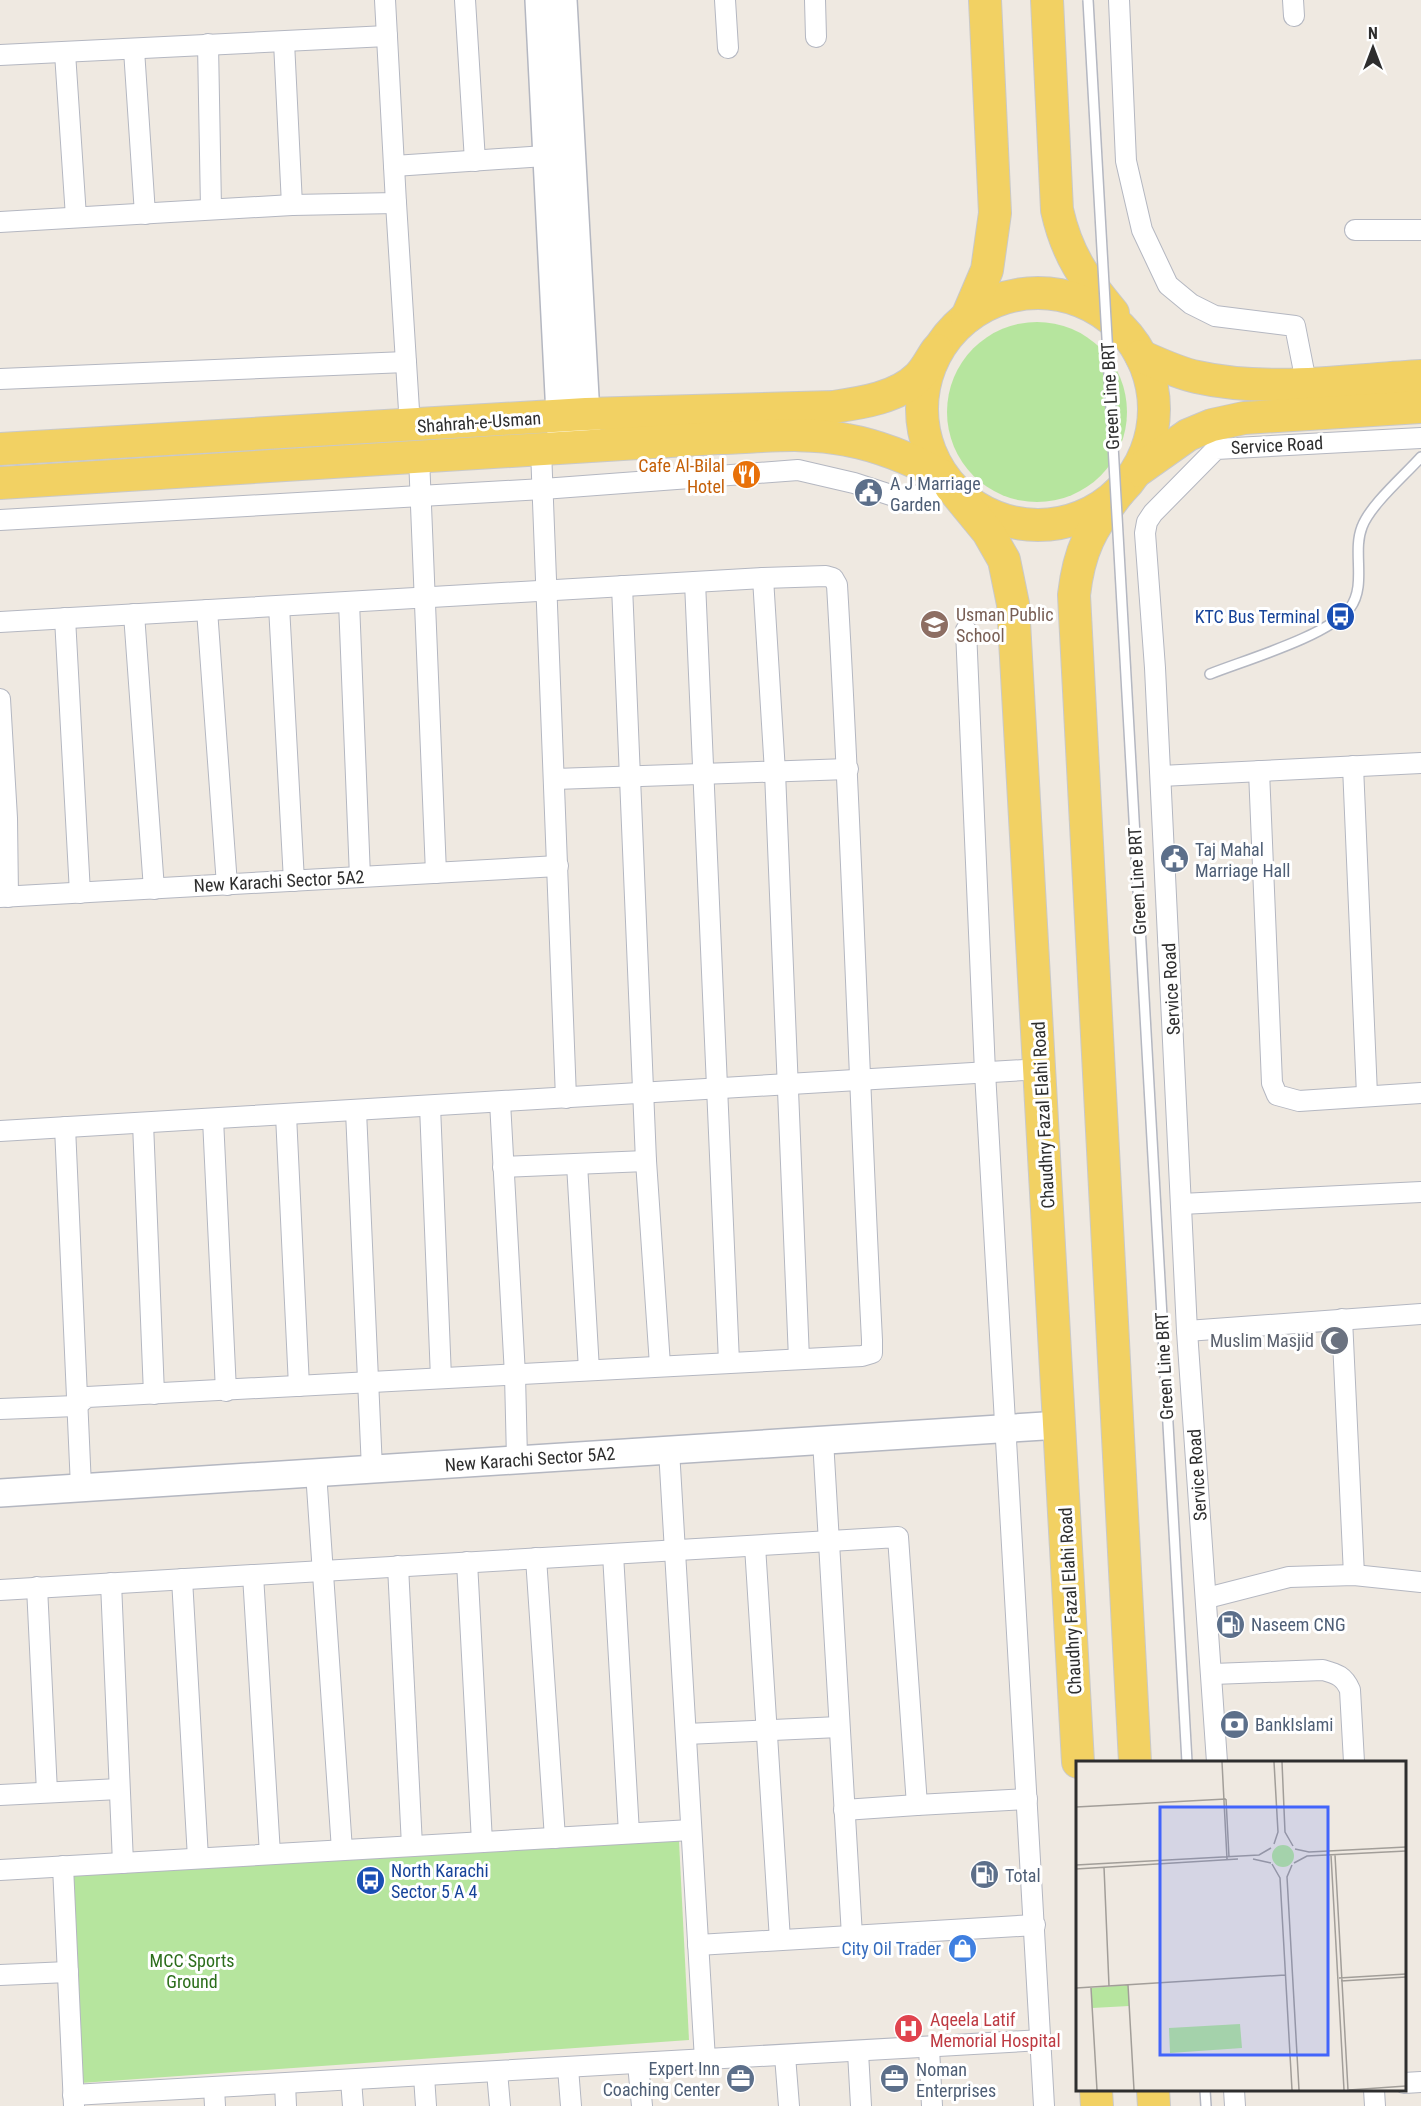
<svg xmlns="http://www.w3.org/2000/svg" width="1421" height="2106" font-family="'Roboto Condensed',sans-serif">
	<rect width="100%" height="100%" fill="#efe9e1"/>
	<g fill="#b6e59e">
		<circle cx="1037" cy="412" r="90"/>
		<path d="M 679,1841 L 689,2040 L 81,2083 L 70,1872 Z"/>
	</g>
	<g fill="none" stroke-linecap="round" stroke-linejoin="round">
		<defs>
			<g id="lane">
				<path d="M 1210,674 C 1245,660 1328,636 1350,608 C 1367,585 1352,552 1362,527 C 1370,505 1405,475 1421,457"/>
				<path d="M 1205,2090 L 1206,2106"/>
			</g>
			<g id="street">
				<path d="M 465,0 L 475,161"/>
				<path d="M 725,0 L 728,48"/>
				<path d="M 815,0 L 816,37"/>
				<path d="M 1119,0 L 1126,161 L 1142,230 L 1168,285 L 1191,304 L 1215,316 L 1295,326 L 1306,382"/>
				<path d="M 1293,0 L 1294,16"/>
				<path d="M 284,42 L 292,205"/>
				<path d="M 208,44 L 211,209"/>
				<path d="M 134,50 L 145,214"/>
				<path d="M 65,53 L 76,217"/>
				<path d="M 0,55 L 387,36"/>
				<path d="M 394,166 L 545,156"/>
				<path d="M 396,203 L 410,426"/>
				<path d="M 0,222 L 292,205 L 396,203 L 385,0"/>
				<path d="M 1355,230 L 1421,230"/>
				<path d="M 0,379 L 406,362"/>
				<path d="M 541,450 L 566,1098"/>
				<path d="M 419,457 L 436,873"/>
				<path d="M 0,520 L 543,489 L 798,470 L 854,483 L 903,499 L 951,487"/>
				<path d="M 763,578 L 775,772 L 799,1359"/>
				<path d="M 695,582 L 729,1362"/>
				<path d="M 622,586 L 646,1161 L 660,1365"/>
				<path d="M 349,602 L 360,877"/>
				<path d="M 279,606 L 294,881"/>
				<path d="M 207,610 L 227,885"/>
				<path d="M 134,614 L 154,889"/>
				<path d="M 65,618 L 80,893"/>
				<path d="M 0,622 L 763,578 L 826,576 L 833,578 L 837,585 C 852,836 859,1088 872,1340 L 872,1353 L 862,1356 L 87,1397 L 76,1406 L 0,1409"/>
				<path d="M 966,630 L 985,1072 L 1044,2106"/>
				<path d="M 0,699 L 7,818 L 8,897"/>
				<path d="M 1353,766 L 1367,1095"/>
				<path d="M 1259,771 L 1272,1083 L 1277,1095 L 1299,1101 L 1421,1093"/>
				<path d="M 1161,776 L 1421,763"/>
				<path d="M 555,779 L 848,769"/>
				<path d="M 0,897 L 558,866"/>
				<path d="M 500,1102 L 515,1375 L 517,1459"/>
				<path d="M 430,1106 L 441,1378"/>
				<path d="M 356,1111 L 372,1469"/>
				<path d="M 286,1115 L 299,1386"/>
				<path d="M 213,1119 L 226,1391"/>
				<path d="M 143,1123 L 154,1394"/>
				<path d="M 65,1127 L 81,1487"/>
				<path d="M 0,1131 L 1041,1069"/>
				<path d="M 577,1164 L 589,1370"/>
				<path d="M 503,1167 L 646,1161"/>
				<path d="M 1181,1204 L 1421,1192"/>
				<path d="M 1342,1319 L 1354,1575"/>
				<path d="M 1187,1331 L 1421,1314"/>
				<path d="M 823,1440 L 852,1936"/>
				<path d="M 669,1450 L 705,2060"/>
				<path d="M 316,1472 L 342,1850"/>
				<path d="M 755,1546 L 780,1940"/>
				<path d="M 613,1554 L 629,1833"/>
				<path d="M 536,1558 L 555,1838"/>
				<path d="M 467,1562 L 482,1842"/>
				<path d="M 398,1566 L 412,1846"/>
				<path d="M 253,1575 L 270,1854"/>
				<path d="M 182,1579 L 198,1858"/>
				<path d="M 111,1583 L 123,1863"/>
				<path d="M 37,1587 L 47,1792"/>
				<path d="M 0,1590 L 898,1537 L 917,1805 L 1027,1799"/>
				<path d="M 1207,1598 L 1289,1577 L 1354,1575 L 1421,1582"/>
				<path d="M 1213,1674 L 1323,1670 C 1337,1674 1344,1676 1350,1690 L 1354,1762"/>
				<path d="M 686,1734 L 839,1727"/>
				<path d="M 1217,1762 L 1187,1331 L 1155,668 L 1145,533 L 1147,522 L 1153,513 L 1216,449 L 1421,438"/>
				<path d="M 0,1795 L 119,1789"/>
				<path d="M 844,1810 L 917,1805"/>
				<path d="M 63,1866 L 74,2106"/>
				<path d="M 0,1870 L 691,1830"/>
				<path d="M 698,1945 L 1035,1925"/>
				<path d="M 0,1975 L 68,1972"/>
				<path d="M 929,2048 L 932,2106"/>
				<path d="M 858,2052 L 861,2106"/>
				<path d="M 785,2056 L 789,2106"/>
				<path d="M 638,2064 L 642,2106"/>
				<path d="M 568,2068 L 571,2106"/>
				<path d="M 497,2072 L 500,2106"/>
				<path d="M 424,2076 L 426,2106"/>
				<path d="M 351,2080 L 353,2106"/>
				<path d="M 1404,2083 L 1421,2082"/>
				<path d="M 285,2084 L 286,2106"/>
				<path d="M 214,2088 L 215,2106"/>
				<path d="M 1234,2090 L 1235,2106"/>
				<path d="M 1374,2090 L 1375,2106"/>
				<path d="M 73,2095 L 1042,2040"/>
			</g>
			<g id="secondary">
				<path d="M 539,0 L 561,435"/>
				<path d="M 563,0 L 587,433"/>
				<path d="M 0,1493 L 1060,1425"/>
			</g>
			<g id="primary">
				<path d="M 1047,0 L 1057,210 C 1067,255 1084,278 1113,313"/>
				<circle cx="1038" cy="409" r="116"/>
				<path d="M 967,317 L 987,270 L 995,213 L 985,0"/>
				<path d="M 1141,356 C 1159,364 1178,373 1197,377 C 1267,393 1349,380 1421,376"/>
				<path d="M 0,449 L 586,414 L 833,407 C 860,403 897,398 918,377 C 926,370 931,358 937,350"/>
				<path d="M 1137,471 L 1188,435 L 1212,425 L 1244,418 L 1421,407"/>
				<path d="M 0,483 L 718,438 C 760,437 805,431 847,440 C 880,446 911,459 941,475"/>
				<path d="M 951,487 L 988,532 L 1004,560 L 1013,604 L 1078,1762"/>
				<path d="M 1119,492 C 1091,528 1079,550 1074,595 L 1135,1762"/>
				<path d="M 1096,2090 L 1097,2106"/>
				<path d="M 1153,2090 L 1154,2106"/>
			</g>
		</defs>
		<use href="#lane" stroke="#b4b7c1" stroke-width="12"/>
		<use href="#street" stroke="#b4b7c1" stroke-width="22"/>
		<use href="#secondary" stroke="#b4b7c1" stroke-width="30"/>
		<use href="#primary" stroke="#c9c9c9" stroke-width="34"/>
		<use href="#lane" stroke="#fff" stroke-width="9"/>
		<use href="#street" stroke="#fff" stroke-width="20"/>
		<use href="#secondary" stroke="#fff" stroke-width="27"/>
		<use href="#primary" stroke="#f2d163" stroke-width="32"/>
		<defs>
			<path id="lane-bridge" d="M 1088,0 L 1187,1762"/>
		</defs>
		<use href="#lane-bridge" stroke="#b4b7c1" stroke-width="12" stroke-linecap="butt"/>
		<use href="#lane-bridge" stroke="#fff" stroke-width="9"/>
	</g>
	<defs>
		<symbol id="restaurant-disc" viewBox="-11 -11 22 22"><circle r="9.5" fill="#e8710a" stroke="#fff"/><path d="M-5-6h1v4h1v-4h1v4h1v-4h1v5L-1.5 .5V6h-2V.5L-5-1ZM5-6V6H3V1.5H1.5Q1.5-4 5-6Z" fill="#fff"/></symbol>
		<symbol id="civic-disc" viewBox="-11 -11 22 22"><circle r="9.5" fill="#5c6f8a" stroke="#fff"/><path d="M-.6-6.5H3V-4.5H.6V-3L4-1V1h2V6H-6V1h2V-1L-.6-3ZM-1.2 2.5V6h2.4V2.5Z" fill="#fff"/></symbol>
		<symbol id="bus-disc" viewBox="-11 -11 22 22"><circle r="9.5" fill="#1a4fb4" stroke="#fff"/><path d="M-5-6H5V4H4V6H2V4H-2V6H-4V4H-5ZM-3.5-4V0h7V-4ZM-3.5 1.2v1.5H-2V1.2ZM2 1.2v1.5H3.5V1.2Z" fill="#fff"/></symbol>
		<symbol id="school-disc" viewBox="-11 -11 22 22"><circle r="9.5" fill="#8d6e63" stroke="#fff"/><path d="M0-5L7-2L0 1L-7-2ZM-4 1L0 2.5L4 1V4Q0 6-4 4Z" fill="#fff"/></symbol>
		<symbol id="mosque-disc" viewBox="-11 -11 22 22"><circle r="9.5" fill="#6b7280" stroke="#fff"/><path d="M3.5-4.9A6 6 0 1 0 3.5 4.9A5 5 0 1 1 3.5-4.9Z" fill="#fff"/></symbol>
		<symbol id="fuel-disc" viewBox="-11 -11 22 22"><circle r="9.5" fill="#5c6f8a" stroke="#fff"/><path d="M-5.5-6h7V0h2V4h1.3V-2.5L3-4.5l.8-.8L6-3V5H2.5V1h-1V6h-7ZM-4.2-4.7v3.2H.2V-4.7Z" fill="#fff"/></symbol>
		<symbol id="bank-disc" viewBox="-11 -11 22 22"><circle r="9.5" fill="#5c6f8a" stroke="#fff"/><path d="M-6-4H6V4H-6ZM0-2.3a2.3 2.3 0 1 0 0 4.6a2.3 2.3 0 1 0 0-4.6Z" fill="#fff"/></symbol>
		<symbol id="shop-disc" viewBox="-11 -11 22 22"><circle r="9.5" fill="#3f7fe0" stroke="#fff"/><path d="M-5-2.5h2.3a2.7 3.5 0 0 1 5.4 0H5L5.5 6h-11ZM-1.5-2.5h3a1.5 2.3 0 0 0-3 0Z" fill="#fff"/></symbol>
		<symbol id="hospital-disc" viewBox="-11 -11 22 22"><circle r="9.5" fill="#e0444e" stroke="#fff"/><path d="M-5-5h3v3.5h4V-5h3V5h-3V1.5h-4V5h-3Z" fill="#fff"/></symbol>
		<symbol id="office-disc" viewBox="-11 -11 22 22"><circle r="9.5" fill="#5c6f8a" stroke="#fff"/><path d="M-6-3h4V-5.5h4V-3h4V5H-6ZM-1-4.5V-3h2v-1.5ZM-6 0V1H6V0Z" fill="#fff"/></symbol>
	</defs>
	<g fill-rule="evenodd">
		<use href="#restaurant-disc" x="730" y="458" width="33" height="33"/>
		<use href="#civic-disc" x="852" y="476" width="33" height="33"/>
		<use href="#bus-disc" x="1324" y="600" width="33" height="33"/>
		<use href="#school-disc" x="918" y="608" width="33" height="33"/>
		<use href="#civic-disc" x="1158" y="842" width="33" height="33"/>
		<use href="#mosque-disc" x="1318" y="1324" width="33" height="33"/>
		<use href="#fuel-disc" x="1214" y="1608" width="33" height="33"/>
		<use href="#bank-disc" x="1218" y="1708" width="33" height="33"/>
		<use href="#fuel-disc" x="968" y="1858" width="33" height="33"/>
		<use href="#bus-disc" x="354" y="1864" width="33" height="33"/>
		<use href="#shop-disc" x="946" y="1932" width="33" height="33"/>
		<use href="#hospital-disc" x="892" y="2012" width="33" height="33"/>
		<use href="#office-disc" x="724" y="2062" width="33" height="33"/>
		<use href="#office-disc" x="878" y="2062" width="33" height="33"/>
	</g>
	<g text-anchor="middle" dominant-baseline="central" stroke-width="6" stroke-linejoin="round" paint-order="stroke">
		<g font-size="18" fill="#2e2e2e" stroke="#fff">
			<text transform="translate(1110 396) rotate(-93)">Green Line BRT</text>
			<text transform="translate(479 422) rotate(-4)">Shahrah-e-Usman</text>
			<text transform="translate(1277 445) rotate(-3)">Service Road</text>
			<text transform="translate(279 881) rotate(-3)">New Karachi Sector 5A2</text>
			<text transform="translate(1137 881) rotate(-93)">Green Line BRT</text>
			<text transform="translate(1171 989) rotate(-93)">Service Road</text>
			<text transform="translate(1043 1115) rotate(-93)">Chaudhry Fazal Elahi Road</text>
			<text transform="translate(1164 1366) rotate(-93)">Green Line BRT</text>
			<text transform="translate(530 1459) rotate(-4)">New Karachi Sector 5A2</text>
			<text transform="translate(1197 1475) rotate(-94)">Service Road</text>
			<text transform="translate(1070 1601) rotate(-93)">Chaudhry Fazal Elahi Road</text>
		</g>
		<g font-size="18" fill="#c56008" stroke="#fff" text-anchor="end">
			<text x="725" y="465">Cafe Al-Bilal<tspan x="725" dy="21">Hotel</tspan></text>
		</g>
		<g font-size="18" fill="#4e5e75" stroke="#fff" text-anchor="start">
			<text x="890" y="483">A J Marriage<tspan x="890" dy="21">Garden</tspan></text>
			<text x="1195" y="849">Taj Mahal<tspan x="1195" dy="21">Marriage Hall</tspan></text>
			<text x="1251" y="1624">Naseem CNG</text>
			<text x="1255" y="1724">BankIslami</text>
			<text x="1005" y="1875">Total</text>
			<text x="720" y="2068" text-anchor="end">Expert Inn<tspan x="720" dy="21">Coaching Center</tspan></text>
			<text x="916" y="2069">Noman<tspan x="916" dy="21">Enterprises</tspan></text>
		</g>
		<g font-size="18" fill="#785e54" stroke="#fff" text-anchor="start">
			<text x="956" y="614">Usman Public<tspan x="956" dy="21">School</tspan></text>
		</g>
		<g font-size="18" fill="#164399" stroke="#fff" text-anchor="end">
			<text x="1320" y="616">KTC Bus Terminal</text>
			<text x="391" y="1870" text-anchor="start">North Karachi<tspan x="391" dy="21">Sector 5 A 4</tspan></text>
		</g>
		<g font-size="18" fill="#5b616d" stroke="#fff" text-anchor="end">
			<text x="1314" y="1340">Muslim Masjid</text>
		</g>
		<g font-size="18" fill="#366cbe" stroke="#fff" text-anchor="end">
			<text x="941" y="1948">City Oil Trader</text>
		</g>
		<g font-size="18" fill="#2c6e1b" stroke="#fff">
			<text x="192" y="1960">MCC Sports<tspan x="192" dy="21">Ground</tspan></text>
		</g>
		<g font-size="18" fill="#be3a42" stroke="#fff" text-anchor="start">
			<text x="930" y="2019">Aqeela Latif<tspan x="930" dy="21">Memorial Hospital</tspan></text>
		</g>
	</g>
	<g transform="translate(1076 1761)">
		<rect width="330" height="330" fill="#efe9e1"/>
		<path d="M196 95a11 11 0 1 1 22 0a11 11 0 1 1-22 0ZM 52,224 L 53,245 L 16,247 L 15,227 ZM 164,263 L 166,287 L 94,292 L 93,267 Z" fill="#b6e59e"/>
		<path fill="none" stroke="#a29e99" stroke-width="1.5" d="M 146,1 L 151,98M 198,1 L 202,71 L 198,83M 206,1 L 209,71 L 217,85M 150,38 L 153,96M 0,46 L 150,38M 219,88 L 233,91 L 330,86M 255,94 L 268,329M 259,94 L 272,329M 177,98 L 195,102M 218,102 L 231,95 L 330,90M 196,103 L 204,117 L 216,329M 0,104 L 183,94 L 195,87M 216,104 L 211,116 L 223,329M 28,106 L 33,225M 0,108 L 162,98M 263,217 L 330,213M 265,220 L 330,216M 52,224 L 58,329M 0,227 L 209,214M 15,227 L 21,329M 273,329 L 330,325"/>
		<path fill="#4264fb" fill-opacity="0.15" stroke="#4264fb" stroke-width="3" d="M 84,46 L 252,46 L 252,294 L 84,294 Z"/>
		<rect width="330" height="330" fill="none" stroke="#2e2e2e" stroke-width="3"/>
	</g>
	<g transform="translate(1373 48)" stroke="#ffffff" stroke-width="4.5" paint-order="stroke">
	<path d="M0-4.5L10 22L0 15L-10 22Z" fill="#2e2e2e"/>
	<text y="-9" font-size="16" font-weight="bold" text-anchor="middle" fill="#2e2e2e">N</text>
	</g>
</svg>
